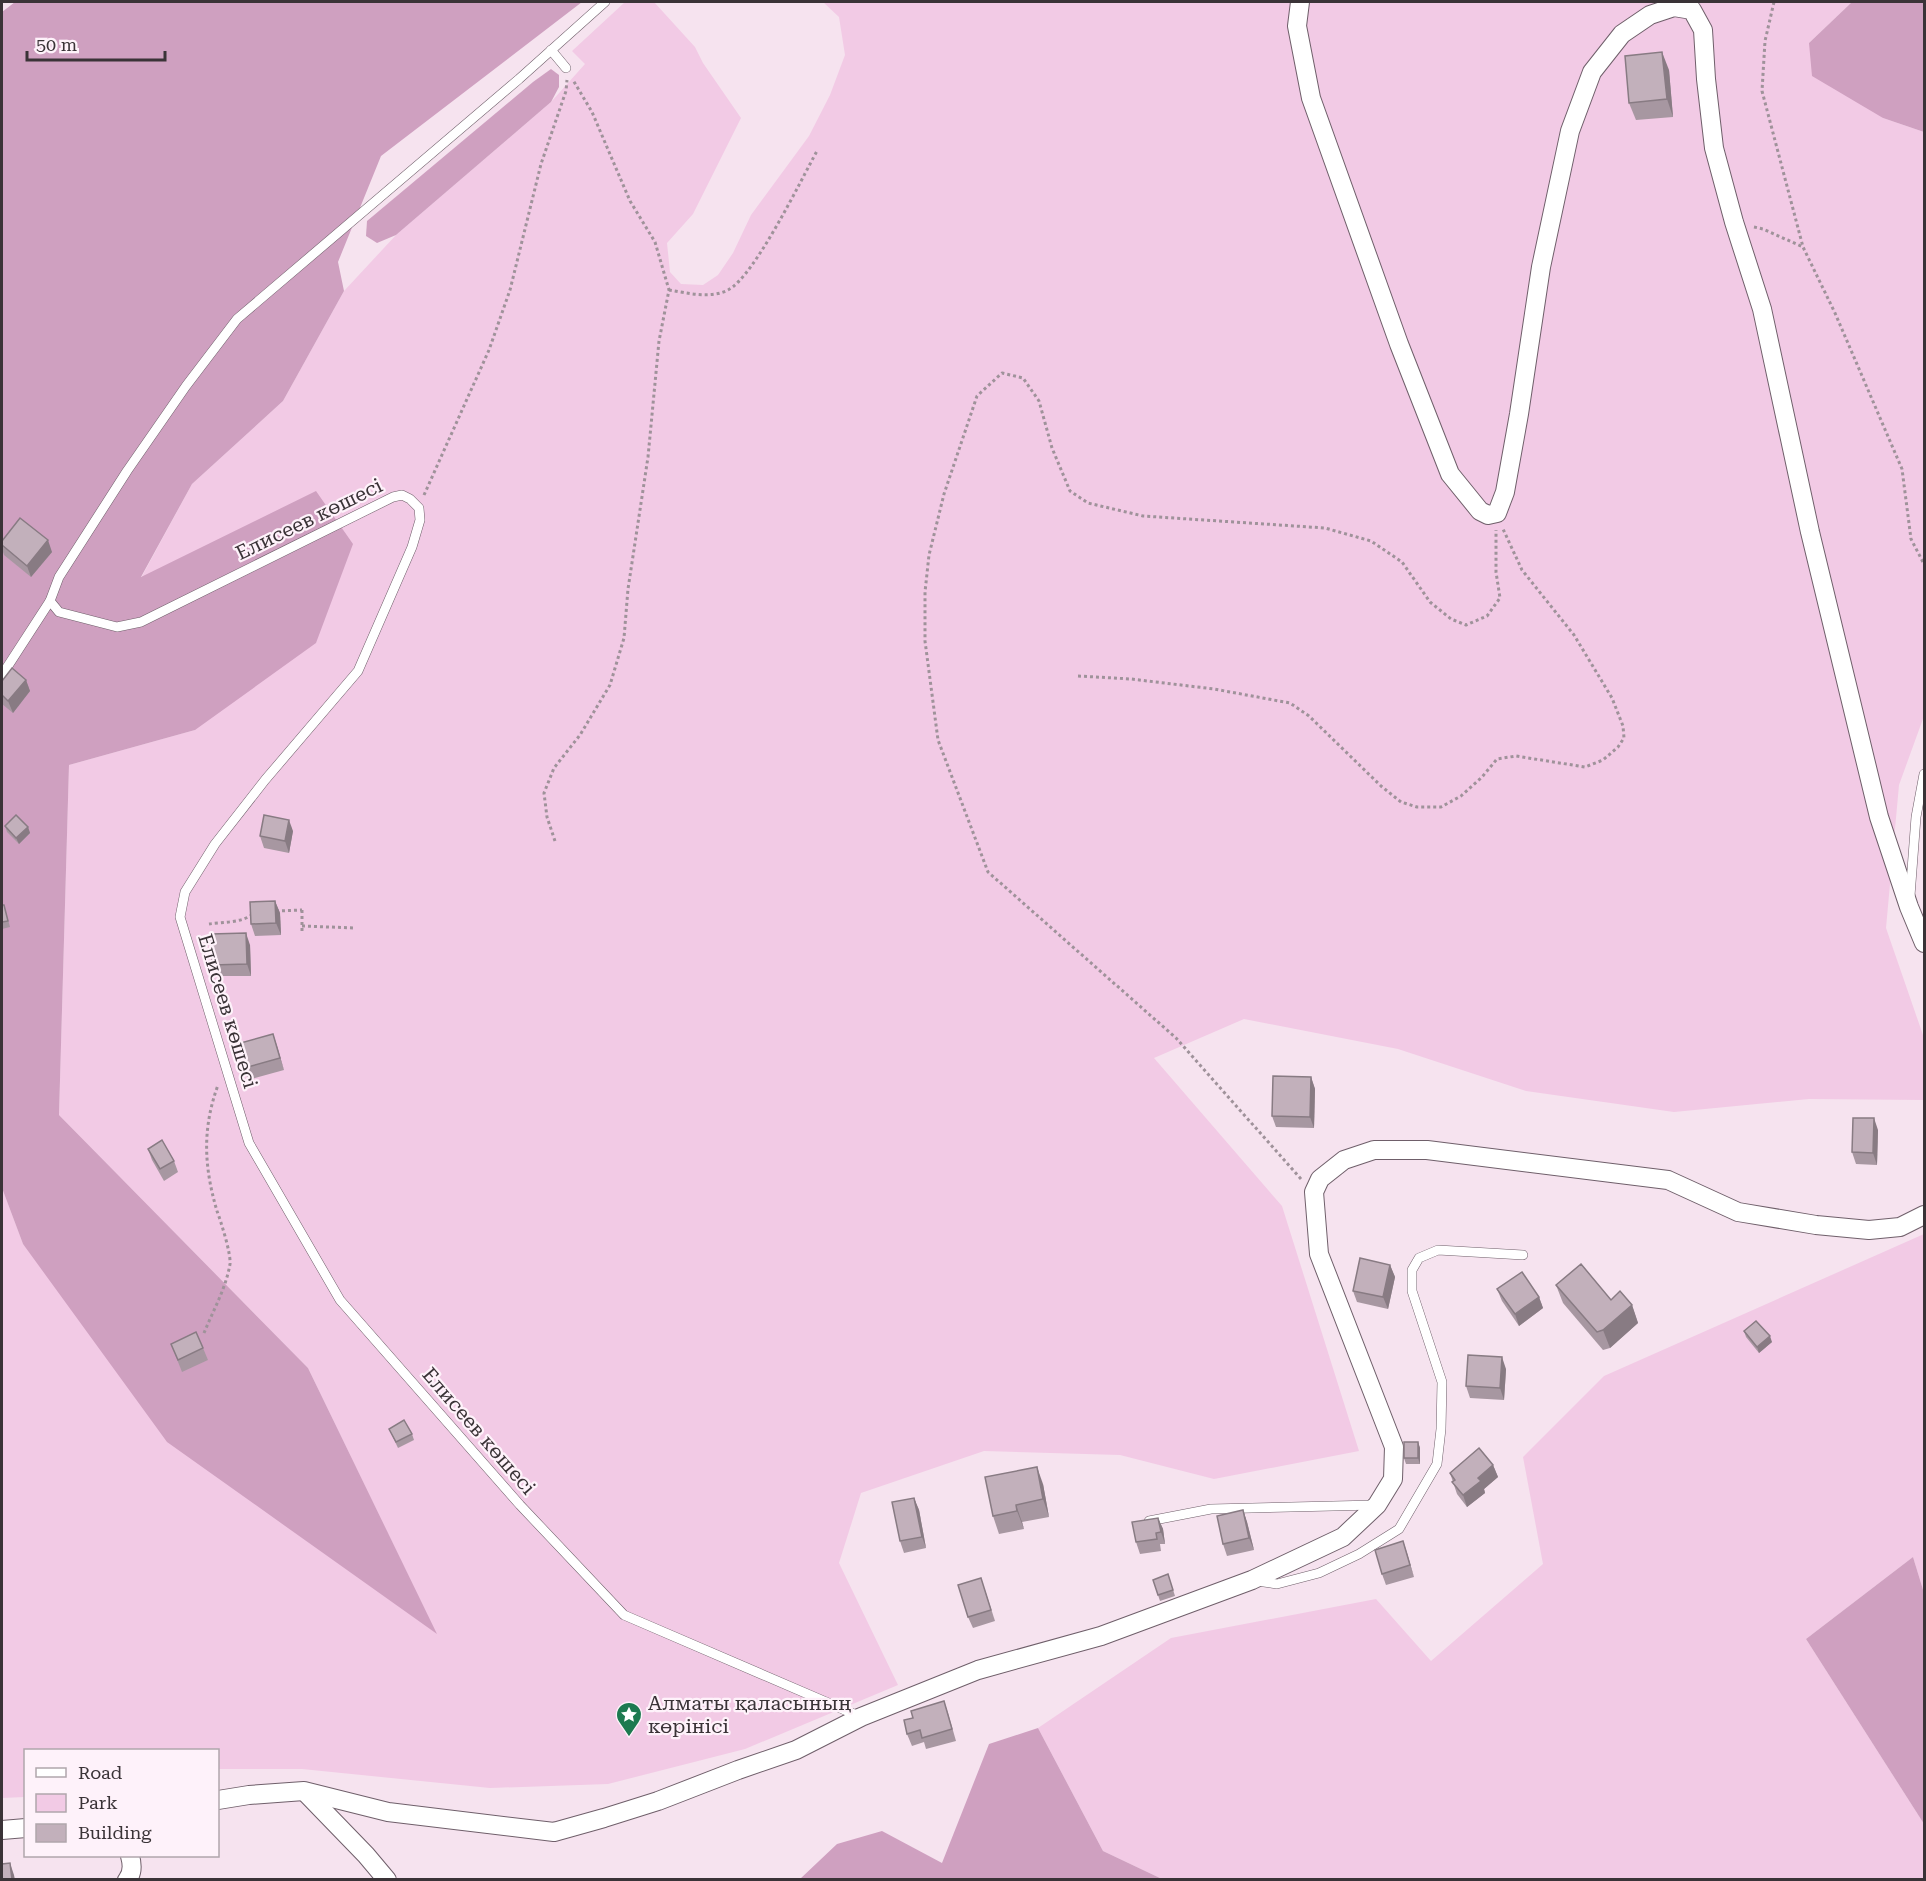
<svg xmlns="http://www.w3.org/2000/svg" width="1926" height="1881" font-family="'Roboto Serif',serif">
	<rect width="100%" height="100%" fill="#f6e3ef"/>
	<g fill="#f2cae5">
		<path d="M 625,2 L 654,2 L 695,47 L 703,63 L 741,118 L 693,214 L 667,243 L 670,272 L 681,284 L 703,285 L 718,275 L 733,253 L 751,215 L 809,136 L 830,95 L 845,55 L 839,17 L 823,2 L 1852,2 L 1809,43 L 1883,118 L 1924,132 L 1924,716 L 1899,785 L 1886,928 L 1924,1038 L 1924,1100 L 1809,1099 L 1674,1112 L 1526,1091 L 1398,1049 L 1244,1019 L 1154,1058 L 1282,1206 L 1359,1451 L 1214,1479 L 1120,1455 L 984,1451 L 861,1493 L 839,1563 L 898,1685 L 745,1749 L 608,1784 L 490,1788 L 302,1769 L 218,1769 L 218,1750 L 26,1750 L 25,1797 L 2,1798 L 2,1188 L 23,1244 L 436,1633 L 308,1368 L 59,1115 L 69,765 L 195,730 L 141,578 L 192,484 L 283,401 L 344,291 L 396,235 L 551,102 L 585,64 L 572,51 Z"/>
		<path d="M 1924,1234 L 1924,1593 L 1913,1557 L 1806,1639 L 1924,1824 L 1924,1879 L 1162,1879 L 1103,1851 L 1038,1728 L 1171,1638 L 1376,1599 L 1431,1661 L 1543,1564 L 1523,1457 L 1604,1376 Z"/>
	</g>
	<g fill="#cfa0c0">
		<path d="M 15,2 L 582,2 L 381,156 L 338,262 L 344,291 L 283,401 L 192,484 L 141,577 L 316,491 L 353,544 L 316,643 L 195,730 L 69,765 L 59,1115 L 308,1368 L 437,1634 L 167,1442 L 23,1244 L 2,1188 L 2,12 Z"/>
		<path d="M 1852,2 L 1924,2 L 1924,132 L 1883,118 L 1812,76 L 1809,43 Z"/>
		<path d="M 551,69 L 559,75 L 559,87 L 551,102 L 396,235 L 377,243 L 366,236 L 367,221 L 533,82 Z"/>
		<path d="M 1913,1557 L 1924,1593 L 1924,1824 L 1806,1639 Z"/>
		<path d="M 1038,1728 L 1103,1851 L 1162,1879 L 800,1879 L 837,1844 L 882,1831 L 942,1863 L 989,1744 Z"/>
	</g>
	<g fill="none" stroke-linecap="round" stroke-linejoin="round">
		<defs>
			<g id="lane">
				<path d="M 551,50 L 566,68"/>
				<path d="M 50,601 L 59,612 L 117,627 L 141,622 L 393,497 L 402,495 L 410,499 L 419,508 L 420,520 L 412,547 L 358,671 L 265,780 L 215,844 L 185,892 L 180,917 L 249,1143 L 340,1300 L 520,1505 L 624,1615 L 861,1717"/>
				<path d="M 2,675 L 50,601 L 59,577 L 127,471 L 186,386 L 237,319 L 519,79 L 605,2"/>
				<path d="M 1910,896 L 1916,817 L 1924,774"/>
				<path d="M 1149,1521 L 1211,1509 L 1375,1505"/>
				<path d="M 1257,1581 L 1277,1584 L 1319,1573 L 1359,1554 L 1399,1529 L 1437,1464 L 1441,1429 L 1442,1382 L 1412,1291 L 1412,1270 L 1419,1258 L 1438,1250 L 1523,1255"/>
			</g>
			<g id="street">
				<path d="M 1300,2 L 1297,26 L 1311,98 L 1399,344 L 1450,474 L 1480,511 L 1488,515 L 1497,513 L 1505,492 L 1519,414 L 1541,267 L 1570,131 L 1592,72 L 1622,34 L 1650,15 L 1674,7 L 1692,10 L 1703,30 L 1706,79 L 1714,148 L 1734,222 L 1762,309 L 1810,532 L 1879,817 L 1909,907 L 1924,943"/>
				<path d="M 305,1792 L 366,1855 L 387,1880"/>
				<path d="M 218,1800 L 249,1795 L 304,1791 L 388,1812 L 554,1832 L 604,1818 L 658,1801 L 738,1770 L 796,1750 L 861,1717 L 978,1670 L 1101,1636 L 1252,1580 L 1343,1537 L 1377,1505 L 1393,1479 L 1394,1447 L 1319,1254 L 1314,1192 L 1320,1179 L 1344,1160 L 1374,1150 L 1427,1150 L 1668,1180 L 1738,1212 L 1816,1225 L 1869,1230 L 1900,1227 L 1924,1215"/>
				<path d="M 2,1830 L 26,1828"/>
				<path d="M 127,1880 C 133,1873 132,1863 130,1856"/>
			</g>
		</defs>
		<use href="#lane" stroke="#6f5f6a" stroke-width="10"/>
		<use href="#street" stroke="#6f5f6a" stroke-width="20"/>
		<g stroke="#9f929a" stroke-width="3" stroke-dasharray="3 3" stroke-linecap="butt">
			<path d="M 1774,2 L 1765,41 L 1762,91 L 1803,247 L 1835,313 L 1902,469 L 1911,539 L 1924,564"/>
			<path d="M 1754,227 L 1763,229 L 1803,247"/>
			<path d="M 669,290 C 687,293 711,299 728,290 C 754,277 801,180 817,151"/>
			<path d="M 424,495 L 489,350 L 510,290 L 541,164 L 566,91 L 567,80"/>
			<path d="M 1078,676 L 1131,679 L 1214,689 L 1290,703 L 1309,716 L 1381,786 L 1401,802 L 1417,807 L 1441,807 L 1461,796 L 1482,777 L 1497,759 L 1516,756 L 1585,767 L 1603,760 L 1618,747 L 1624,738 L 1623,726 L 1612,698 L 1574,635 L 1522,570 L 1503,529"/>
			<path d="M 555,841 L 547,817 L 544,793 L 554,768 L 580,735 L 610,685 L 624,638 L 628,589 L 648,457 L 659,341 L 669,290 L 655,242 L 630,201 L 592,112 L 573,80"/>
			<path d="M 276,911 L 302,910"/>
			<path d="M 209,924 C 222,922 242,923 253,914"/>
			<path d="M 302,926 L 356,928"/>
			<path d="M 302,931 L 302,907"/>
			<path d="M 1301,1179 L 1176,1038 L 988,872 L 938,740 L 925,641 L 925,592 L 929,555 L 944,494 L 977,396 L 1002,373 L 1023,378 L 1039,401 L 1052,448 L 1070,491 L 1088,503 L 1143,516 L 1325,528 L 1371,541 L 1402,562 L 1430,602 L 1451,619 L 1466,625 L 1487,616 L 1500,598 L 1496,572 L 1496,530"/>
			<path d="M 204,1333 C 213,1311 226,1288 230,1264 C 231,1253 221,1222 217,1211 C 204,1167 202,1129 218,1085"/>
		</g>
		<use href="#lane" stroke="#fff" stroke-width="9"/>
		<use href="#street" stroke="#fff" stroke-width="18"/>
	</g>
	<g fill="#a797a1">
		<path d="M 1669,70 L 1673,117 L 1636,120 L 1629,103 Z"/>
		<path d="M 2,541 L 52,552 L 31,577 L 4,555 L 2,549 Z"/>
		<path d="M 26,680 L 30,691 L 13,713 L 2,704 L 2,681 Z"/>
		<path d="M 5,826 L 28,827 L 30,833 L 19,844 L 7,832 Z"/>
		<path d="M 293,831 L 289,853 L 264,848 L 260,836 Z"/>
		<path d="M 275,901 L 280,913 L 281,935 L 255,936 L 251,924 Z"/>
		<path d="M 2,905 L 4,905 L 10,927 L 2,929 Z"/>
		<path d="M 250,945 L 251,976 L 216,976 L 212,965 Z"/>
		<path d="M 273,1034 L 284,1070 L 248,1080 L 244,1068 Z"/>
		<path d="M 1311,1077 L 1315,1089 L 1314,1128 L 1276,1127 L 1272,1116 Z"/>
		<path d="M 1878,1130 L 1877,1165 L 1856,1164 L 1852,1152 Z"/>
		<path d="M 148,1149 L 174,1161 L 178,1172 L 164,1181 L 152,1160 Z"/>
		<path d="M 1390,1265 L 1395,1277 L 1388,1309 L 1357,1302 L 1353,1291 Z"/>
		<path d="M 1556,1285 L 1632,1305 L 1638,1323 L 1610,1348 L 1603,1350 L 1563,1303 Z"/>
		<path d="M 1497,1289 L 1539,1297 L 1543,1308 L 1519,1326 L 1502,1301 Z"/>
		<path d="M 1744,1331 L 1772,1342 L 1759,1353 L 1746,1337 Z"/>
		<path d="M 171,1344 L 203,1348 L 208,1360 L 182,1372 Z"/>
		<path d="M 1506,1369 L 1504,1400 L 1470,1398 L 1466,1386 Z"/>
		<path d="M 389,1429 L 412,1434 L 414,1440 L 398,1448 Z"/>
		<path d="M 1418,1442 L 1420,1448 L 1420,1464 L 1406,1464 L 1404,1458 Z"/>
		<path d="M 1493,1465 L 1498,1477 L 1484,1489 L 1485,1493 L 1467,1507 L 1457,1494 L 1450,1473 Z"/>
		<path d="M 1043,1484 L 1049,1517 L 1022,1522 L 1024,1529 L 999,1534 L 993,1516 Z"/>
		<path d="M 914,1498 L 919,1510 L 926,1548 L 904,1553 L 900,1541 Z"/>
		<path d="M 1243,1510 L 1247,1522 L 1254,1550 L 1227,1556 L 1223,1544 Z"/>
		<path d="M 1158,1518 L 1163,1529 L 1165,1544 L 1160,1544 L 1161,1551 L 1140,1554 L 1136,1542 Z"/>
		<path d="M 1403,1541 L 1414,1577 L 1386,1585 L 1382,1574 Z"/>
		<path d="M 1168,1574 L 1175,1596 L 1160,1601 L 1153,1580 Z"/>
		<path d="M 985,1590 L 995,1621 L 973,1628 L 968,1617 Z"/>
		<path d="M 944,1701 L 948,1713 L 956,1741 L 926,1749 L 924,1742 L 912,1746 L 907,1734 L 913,1718 Z"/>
	</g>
	<g fill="#887b83">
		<path d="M 1662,52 L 1669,70 L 1673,117 L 1667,99 Z"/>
		<path d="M 48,540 L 52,552 L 31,577 L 27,566 Z"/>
		<path d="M 26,680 L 30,691 L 13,713 L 8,701 Z"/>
		<path d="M 289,820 L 293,831 L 289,853 L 285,841 Z"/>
		<path d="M 28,827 L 30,833 L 19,844 L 16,838 Z"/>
		<path d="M 275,901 L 280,913 L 281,935 L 276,923 Z"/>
		<path d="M 246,933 L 250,945 L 251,976 L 247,964 Z"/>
		<path d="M 273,1034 L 277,1046 L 284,1070 L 280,1058 Z"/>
		<path d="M 1311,1077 L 1315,1089 L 1314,1128 L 1310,1117 Z"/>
		<path d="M 1874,1118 L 1878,1130 L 1877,1165 L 1873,1153 Z"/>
		<path d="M 1390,1265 L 1395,1277 L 1388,1309 L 1383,1297 Z"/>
		<path d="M 1539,1297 L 1543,1308 L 1519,1326 L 1515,1314 Z"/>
		<path d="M 1632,1305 L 1638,1323 L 1610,1348 L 1603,1330 Z"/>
		<path d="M 1770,1336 L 1772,1342 L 1759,1353 L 1757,1347 Z"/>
		<path d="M 1502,1357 L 1506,1369 L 1504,1400 L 1500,1388 Z"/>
		<path d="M 1418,1442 L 1420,1448 L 1420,1464 L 1418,1458 Z"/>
		<path d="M 1493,1465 L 1498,1477 L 1484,1489 L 1485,1493 L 1467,1507 L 1463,1495 L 1478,1478 Z"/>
		<path d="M 1037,1467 L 1043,1484 L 1049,1517 L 1043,1499 Z"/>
		<path d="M 914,1498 L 919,1510 L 926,1548 L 922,1537 Z"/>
		<path d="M 1016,1505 L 1022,1522 L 1024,1529 L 1017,1511 Z"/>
		<path d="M 1243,1510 L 1247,1522 L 1254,1550 L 1249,1538 Z"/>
		<path d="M 1158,1518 L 1163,1529 L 1165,1544 L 1161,1532 Z"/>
		<path d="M 1403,1541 L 1407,1553 L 1414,1577 L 1410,1565 Z"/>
		<path d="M 10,1863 L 14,1875 L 15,1880 L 12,1880 Z"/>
	</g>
	<g fill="#c2b0bb" stroke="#887b83" stroke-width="1.5">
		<path d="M 1662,52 L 1667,99 L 1629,103 L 1625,56 Z"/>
		<path d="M 20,518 L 48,540 L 27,566 L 2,545 L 2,541 Z"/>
		<path d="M 12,668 L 26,680 L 8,701 L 2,695 L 2,681 Z"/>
		<path d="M 16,815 L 28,827 L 16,838 L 5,826 Z"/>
		<path d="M 264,815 L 289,820 L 285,841 L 260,836 Z"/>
		<path d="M 275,901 L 276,923 L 251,924 L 250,902 Z"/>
		<path d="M 2,905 L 4,905 L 8,921 L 2,922 Z"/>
		<path d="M 246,933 L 247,964 L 212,965 L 211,934 Z"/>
		<path d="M 273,1034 L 280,1058 L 244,1068 L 237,1044 Z"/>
		<path d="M 1273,1076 L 1311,1077 L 1310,1117 L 1272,1116 Z"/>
		<path d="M 1853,1118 L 1874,1118 L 1873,1153 L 1852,1152 Z"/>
		<path d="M 162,1140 L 174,1161 L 160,1169 L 148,1149 Z"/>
		<path d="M 1360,1258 L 1390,1265 L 1383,1297 L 1353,1291 Z"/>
		<path d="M 1581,1264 L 1611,1300 L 1620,1291 L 1632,1305 L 1603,1330 L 1597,1332 L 1556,1285 Z"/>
		<path d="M 1522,1272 L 1539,1297 L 1515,1314 L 1497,1289 Z"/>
		<path d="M 1756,1321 L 1770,1336 L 1757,1347 L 1744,1331 Z"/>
		<path d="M 196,1332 L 203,1348 L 178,1360 L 171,1344 Z"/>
		<path d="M 1468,1355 L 1502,1357 L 1500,1388 L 1466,1386 Z"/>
		<path d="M 404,1420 L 412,1434 L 396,1442 L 389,1429 Z"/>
		<rect x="1404" y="1442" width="14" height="16"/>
		<path d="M 1479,1448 L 1493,1465 L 1478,1478 L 1481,1481 L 1463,1495 L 1452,1482 L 1455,1480 L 1450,1473 Z"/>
		<path d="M 1037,1467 L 1043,1499 L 1016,1505 L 1017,1511 L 993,1516 L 985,1477 Z"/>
		<path d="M 914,1498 L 922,1537 L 900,1541 L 892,1502 Z"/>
		<path d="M 1243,1510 L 1249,1538 L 1223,1544 L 1217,1516 Z"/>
		<path d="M 1158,1518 L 1161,1532 L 1156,1533 L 1157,1539 L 1136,1542 L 1132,1522 Z"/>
		<path d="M 1403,1541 L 1410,1565 L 1382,1574 L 1375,1550 Z"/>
		<path d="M 1168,1574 L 1173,1590 L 1158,1595 L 1153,1580 Z"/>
		<path d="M 981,1578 L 991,1610 L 968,1617 L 958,1585 Z"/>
		<path d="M 944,1701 L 952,1729 L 922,1738 L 920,1730 L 907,1734 L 904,1720 L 913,1718 L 911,1711 Z"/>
		<path d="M 10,1863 L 12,1880 L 2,1880 L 2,1864 Z"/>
	</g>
	<defs>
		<symbol id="sight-pin" viewBox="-11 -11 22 30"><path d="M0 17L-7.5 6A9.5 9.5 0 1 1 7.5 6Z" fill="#1d7a50" stroke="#fef2fa"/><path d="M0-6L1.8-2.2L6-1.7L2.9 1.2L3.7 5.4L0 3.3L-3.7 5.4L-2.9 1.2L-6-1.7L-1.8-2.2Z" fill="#fff"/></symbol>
	</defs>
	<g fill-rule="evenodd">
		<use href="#sight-pin" x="614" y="1700" width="30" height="40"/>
	</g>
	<g text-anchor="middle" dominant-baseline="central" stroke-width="4.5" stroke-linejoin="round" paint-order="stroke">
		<g font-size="20" fill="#3a3337" stroke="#fef2fa">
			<text transform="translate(309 519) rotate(-26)">Елисеев көшесі</text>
			<text transform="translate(228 1011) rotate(73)">Елисеев көшесі</text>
			<text transform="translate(479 1431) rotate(49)">Елисеев көшесі</text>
		</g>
		<g font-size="20" fill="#3a3337" stroke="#fef2fa" text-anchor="start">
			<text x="648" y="1703">Алматы қаласының<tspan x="648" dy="23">көрінісі</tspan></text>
		</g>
	</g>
	<rect width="1926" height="1881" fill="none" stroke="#3a3337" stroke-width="6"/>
	<rect x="24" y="1749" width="195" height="108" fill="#fef2fa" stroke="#b0a6ac" stroke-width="1.5"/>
	<rect x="36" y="1768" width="30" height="9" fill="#ffffff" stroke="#b0a6ac" stroke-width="1.5"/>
	<text x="78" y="1779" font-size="18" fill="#3a3337">Road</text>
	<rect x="36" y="1794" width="30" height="18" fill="#f2cae5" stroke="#b0a6ac" stroke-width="1.5"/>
	<text x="78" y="1809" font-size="18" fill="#3a3337">Park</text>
	<rect x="36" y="1824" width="30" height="18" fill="#c2b0bb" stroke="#b0a6ac" stroke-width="1.5"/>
	<text x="78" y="1839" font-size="18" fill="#3a3337">Building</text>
	<path d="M27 51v9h138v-9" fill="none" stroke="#3a3337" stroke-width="3"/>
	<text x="36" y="51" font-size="18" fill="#3a3337" stroke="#fef2fa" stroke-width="4.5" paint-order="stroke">50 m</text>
</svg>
